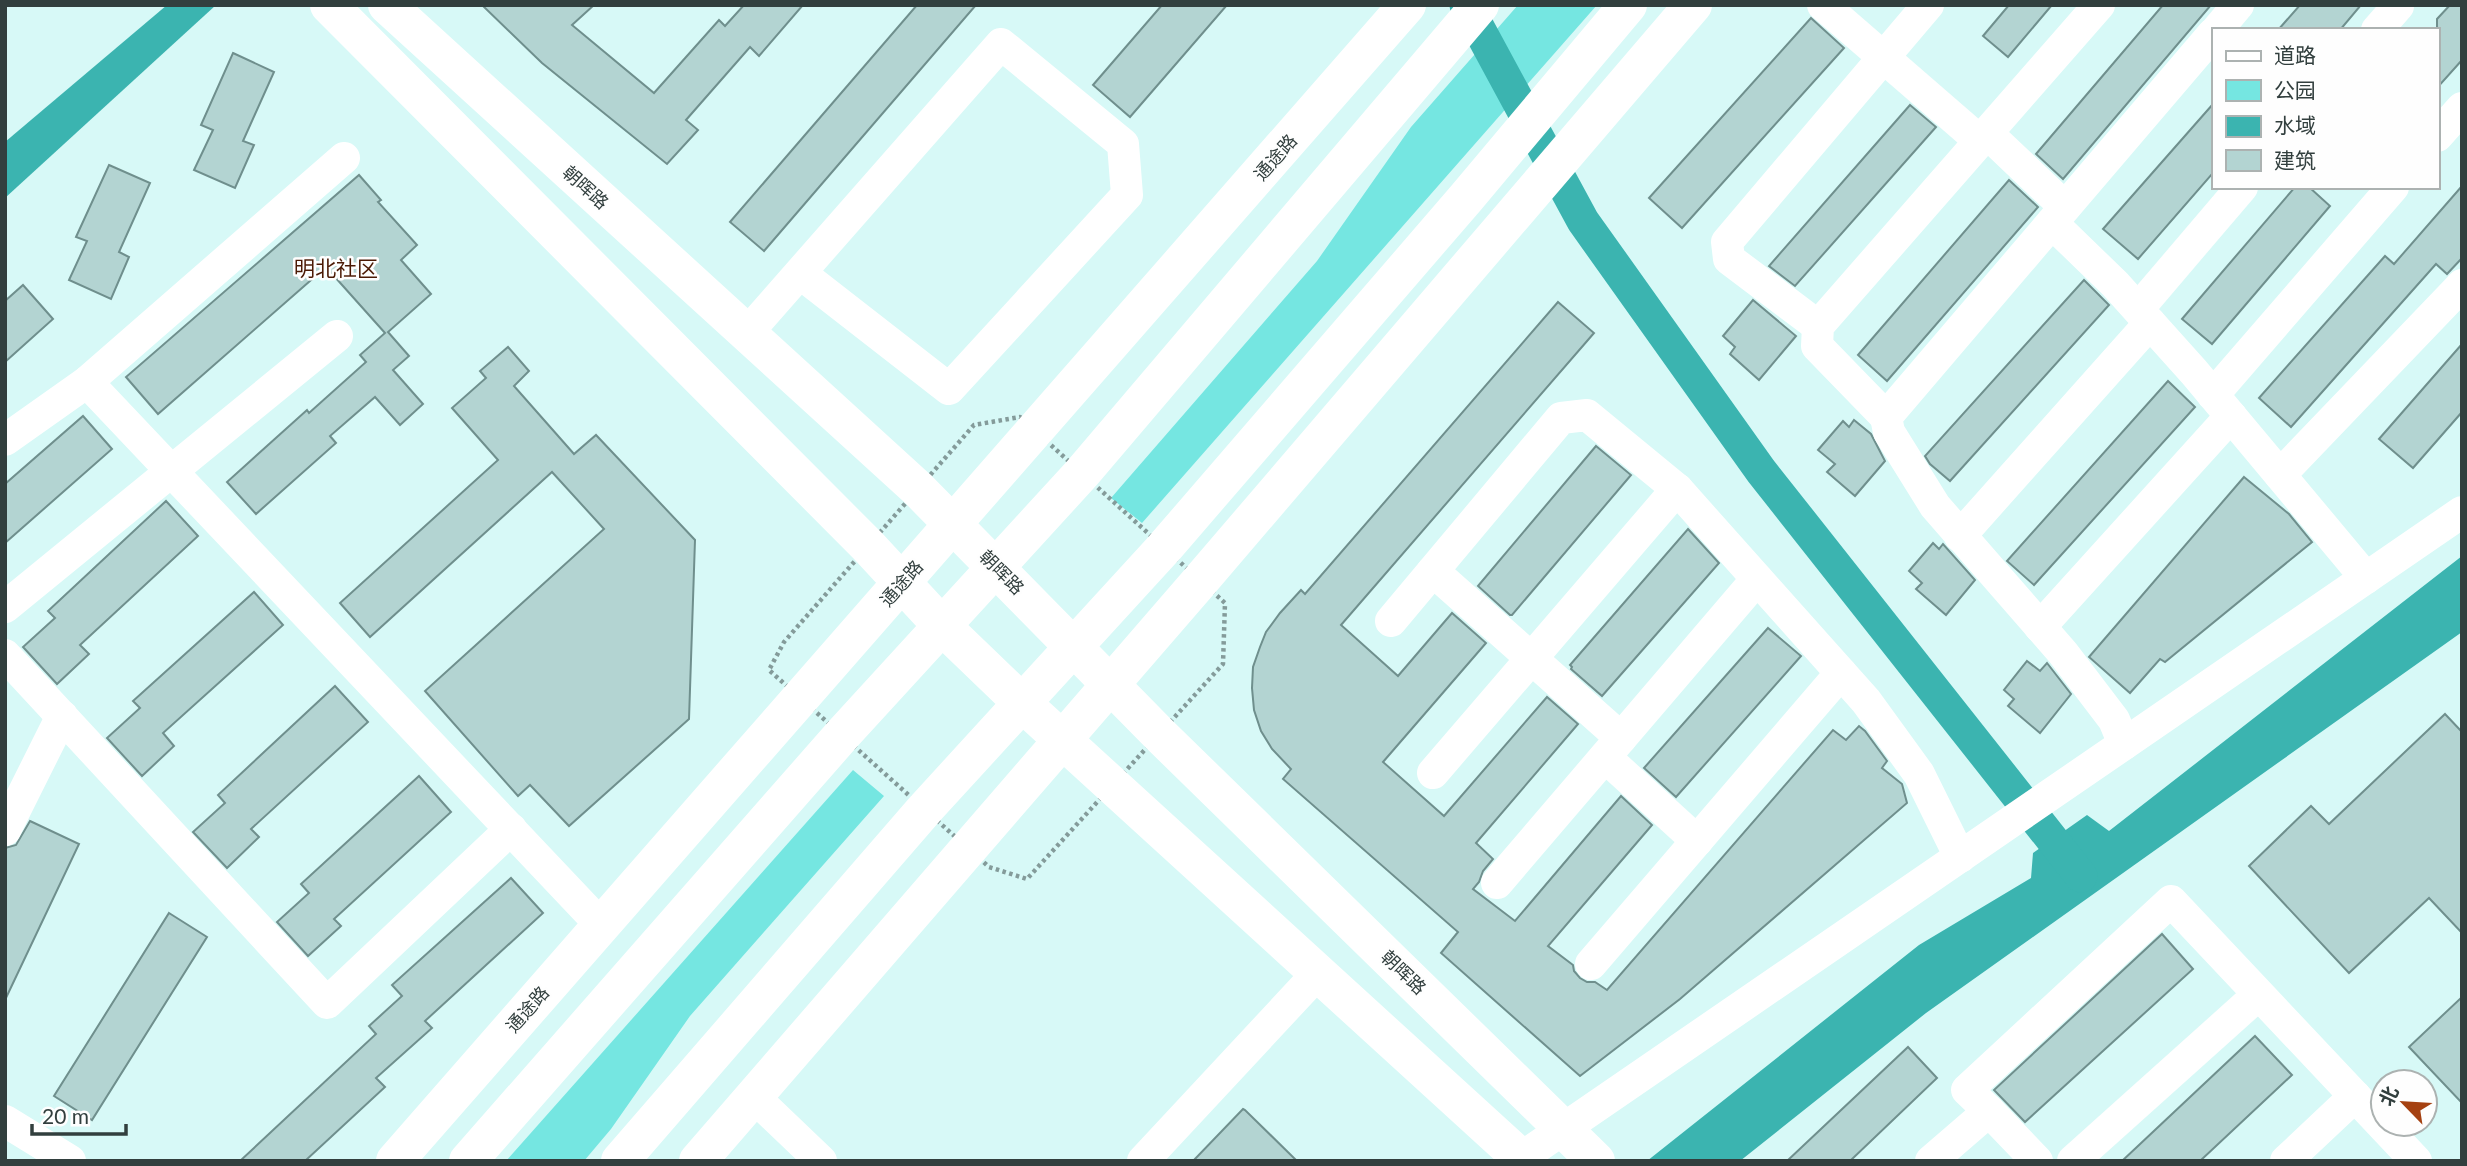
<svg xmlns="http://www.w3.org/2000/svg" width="2467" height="1166" font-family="Lato,'Noto Sans SC',sans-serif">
	<rect width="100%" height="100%" fill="#d7f9f7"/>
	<g fill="#75e6e1">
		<path d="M 1518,5 L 1597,5 L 1142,523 L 1111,498 L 1317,261 L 1411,127 Z"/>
		<path d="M 853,770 L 884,796 L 690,1016 L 611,1129 L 584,1161 L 506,1161 Z"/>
	</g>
	<g fill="#3bb4b0">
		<path d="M 167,5 L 216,5 L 5,198 L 5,142 Z"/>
		<path d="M 2462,556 L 2462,632 L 1926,1013 L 1740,1161 L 1647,1161 L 1919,945 L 2031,878 L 2033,853 L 2087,815 L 2109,831 Z"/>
	</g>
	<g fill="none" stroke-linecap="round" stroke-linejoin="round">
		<path stroke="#3bb4b0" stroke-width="33" d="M 1466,5 L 1583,221 L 1761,471 L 2081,876"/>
	</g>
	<g fill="#b3d4d2" stroke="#6f8f8d" stroke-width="2">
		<path d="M 482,5 L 594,5 L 572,25 L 654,93 L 719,20 L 725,26 L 744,5 L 803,5 L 759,56 L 750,47 L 686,120 L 698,130 L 667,164 L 542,63 Z"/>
		<path d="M 917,5 L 976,5 L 764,251 L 730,222 Z"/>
		<path d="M 1162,5 L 1227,5 L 1130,117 L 1093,85 Z"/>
		<path d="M 2009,5 L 2052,5 L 2008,57 L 1983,36 Z"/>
		<path d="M 2163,5 L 2211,5 L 2063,179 L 2036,154 Z"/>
		<path d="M 2300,5 L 2361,5 L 2340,30 L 2278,30 Z"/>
		<path d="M 2450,5 L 2462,5 L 2462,60 L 2437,88 L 2437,19 Z"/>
		<path d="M 1811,18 L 1844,48 L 1682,228 L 1649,198 Z"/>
		<path d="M 233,53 L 274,72 L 243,141 L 254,145 L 235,188 L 194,170 L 213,130 L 201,125 Z"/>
		<path d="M 2213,104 L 2213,173 L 2138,259 L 2103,229 Z"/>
		<path d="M 1910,105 L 1936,127 L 1795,286 L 1769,266 Z"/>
		<path d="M 109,165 L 150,183 L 119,252 L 129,257 L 111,299 L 69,280 L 87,241 L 76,237 Z"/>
		<path d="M 359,175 L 381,200 L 378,202 L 417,245 L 401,260 L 431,294 L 388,332 L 409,356 L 393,370 L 423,404 L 400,425 L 375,397 L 330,436 L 336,443 L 256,514 L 227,482 L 307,410 L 309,413 L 366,362 L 360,355 L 385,333 L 326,267 L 158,414 L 126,377 Z"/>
		<path d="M 2009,180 L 2038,207 L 1887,381 L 1858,355 Z"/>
		<path d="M 2462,186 L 2462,258 L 2447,274 L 2436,264 L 2291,427 L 2259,398 L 2385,256 L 2394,264 Z"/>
		<path d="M 2295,187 L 2309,187 L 2330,206 L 2212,344 L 2182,319 Z"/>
		<path d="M 2084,280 L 2109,305 L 1950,481 L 1930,464 L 1925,456 Z"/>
		<path d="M 23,285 L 53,319 L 5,362 L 5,301 Z"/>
		<path d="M 1753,300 L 1796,336 L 1759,380 L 1730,354 L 1735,347 L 1723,336 Z"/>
		<path d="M 1558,302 L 1594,333 L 1341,625 L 1398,676 L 1452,613 L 1486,643 L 1383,762 L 1444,816 L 1547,697 L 1578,724 L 1476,843 L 1493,859 L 1483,871 L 1479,882 L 1473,889 L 1515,921 L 1621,796 L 1652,825 L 1548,946 L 1573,965 L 1574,971 L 1580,978 L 1587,982 L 1595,982 L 1607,990 L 1833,730 L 1846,740 L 1859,726 L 1865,731 L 1887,761 L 1882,768 L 1902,784 L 1907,803 L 1680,999 L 1580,1076 L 1441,953 L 1458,932 L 1283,779 L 1291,769 L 1272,749 L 1261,731 L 1254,710 L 1252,688 L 1253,667 L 1260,647 L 1266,632 L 1280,613 L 1301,590 L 1305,594 Z"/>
		<path d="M 2462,344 L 2462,412 L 2413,468 L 2379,439 Z"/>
		<path d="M 508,347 L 529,371 L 514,386 L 574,454 L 596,435 L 695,540 L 689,719 L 569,826 L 530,785 L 518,796 L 425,691 L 604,529 L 552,472 L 370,637 L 340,603 L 498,460 L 452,408 L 486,378 L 480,371 Z"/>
		<path d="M 2168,381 L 2195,407 L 2034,585 L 2007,561 Z"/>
		<path d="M 83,416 L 112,449 L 5,543 L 5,484 Z"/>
		<path d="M 1854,420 L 1871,434 L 1885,461 L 1855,496 L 1827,472 L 1835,464 L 1818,450 L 1843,421 L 1849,427 Z"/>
		<path d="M 1596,446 L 1631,475 L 1512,615 L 1510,615 L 1478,586 Z"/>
		<path d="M 2244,477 L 2289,514 L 2312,542 L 2165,662 L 2160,659 L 2130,693 L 2089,657 Z"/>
		<path d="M 166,501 L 198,536 L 80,645 L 89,654 L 57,684 L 23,647 L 55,618 L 48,611 Z"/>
		<path d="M 1688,529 L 1719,563 L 1602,696 L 1571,669 L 1572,667 L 1570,665 Z"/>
		<path d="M 1933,543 L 1939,549 L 1943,544 L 1975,580 L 1946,615 L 1916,589 L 1922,583 L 1909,571 Z"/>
		<path d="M 254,592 L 283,625 L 163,733 L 174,746 L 142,776 L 107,738 L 140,708 L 133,701 Z"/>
		<path d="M 1768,628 L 1801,656 L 1676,797 L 1644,768 Z"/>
		<path d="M 2027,661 L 2040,671 L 2047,663 L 2071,694 L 2040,733 L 2008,706 L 2014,699 L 2004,690 Z"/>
		<path d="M 335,686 L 368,722 L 251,829 L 259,837 L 227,868 L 193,832 L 225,803 L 218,795 Z"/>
		<path d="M 2445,714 L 2462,732 L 2462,933 L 2429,898 L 2349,973 L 2249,866 L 2311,806 L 2329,824 Z"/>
		<path d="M 419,776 L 451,812 L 334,919 L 341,926 L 308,956 L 277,922 L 309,893 L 301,884 Z"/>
		<path d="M 30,821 L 79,844 L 5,1000 L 5,848 L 16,845 Z"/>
		<path d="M 511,878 L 543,913 L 425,1021 L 432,1028 L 376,1078 L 385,1087 L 305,1161 L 240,1161 L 376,1034 L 369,1026 L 402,996 L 392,985 Z"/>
		<path d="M 169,913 L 207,937 L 92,1120 L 54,1096 Z"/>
		<path d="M 2162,934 L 2193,969 L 2025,1122 L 1994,1090 Z"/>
		<path d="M 2462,997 L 2462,1103 L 2409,1047 Z"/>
		<path d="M 2255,1036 L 2292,1075 L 2200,1161 L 2122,1161 Z"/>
		<path d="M 1908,1047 L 1937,1078 L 1850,1161 L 1787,1161 Z"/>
		<path d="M 1243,1109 L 1245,1110 L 1297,1161 L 1193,1161 Z"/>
	</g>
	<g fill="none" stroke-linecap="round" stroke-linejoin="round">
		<path stroke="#849b9a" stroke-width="4.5" stroke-dasharray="3.5 3.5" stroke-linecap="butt" d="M 1020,417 L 1225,603 L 1223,664 L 1027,879 L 989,867 L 769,670 L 784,642 L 974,425 Z"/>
		<g stroke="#fff" stroke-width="32">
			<path d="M 1823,5 L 1980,141"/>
			<path d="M 2217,30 L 2238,5"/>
			<path d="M 2377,30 L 2398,6"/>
			<path d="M 1987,133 L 2065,207"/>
			<path d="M 2437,136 L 2462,108"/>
			<path d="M 2052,223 L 2115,284 L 2194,372 L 2366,578"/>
			<path d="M 2138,309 L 2242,187"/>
			<path d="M 1818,326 L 1729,259 L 1727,242 L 1928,5"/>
			<path d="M 747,333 L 1001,44 L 1123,144 L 1127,195 L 949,389 L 800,273"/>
			<path d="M 87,382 L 601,925"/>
			<path d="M 2213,395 L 2393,187"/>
			<path d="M 1886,417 L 1817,346 L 1818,326 L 2099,5"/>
			<path d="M 5,440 L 87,382 L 344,158"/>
			<path d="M 2280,475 L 2462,285"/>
			<path d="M 1960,536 L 2150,323"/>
			<path d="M 1433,571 L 1621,738"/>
			<path d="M 5,607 L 337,336"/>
			<path d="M 1391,621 L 1561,418 L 1587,415 L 1677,489 L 1866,701 L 1919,774 L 1960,857"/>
			<path d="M 2040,627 L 2231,416"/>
			<path d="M 5,655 L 327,1003 L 511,829"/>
			<path d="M 2124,744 L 2114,720 L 2063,653 L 1935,506 L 1889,432 L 1886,417 L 2213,34"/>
			<path d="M 1605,757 L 1697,841"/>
			<path d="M 1433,773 L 1677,489"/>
			<path d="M 5,830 L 62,716"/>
			<path d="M 1497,883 L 1757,579"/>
			<path d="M 1591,964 L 1841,673"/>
			<path d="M 753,1096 L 821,1161"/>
			<path d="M 1989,1111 L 2037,1161"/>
			<path d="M 5,1121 L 70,1161"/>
			<path d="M 1521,1158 L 2462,512"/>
			<path d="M 1143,1161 L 1318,973"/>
			<path d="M 1931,1161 L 1989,1111 L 1967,1090 L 2171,901 L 2416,1161"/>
			<path d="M 2073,1161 L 2258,995"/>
			<path d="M 2286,1161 L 2355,1096"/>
		</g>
		<g stroke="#fff" stroke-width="38">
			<path d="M 329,5 L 868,546 L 943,627 L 1022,703 L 1524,1161"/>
			<path d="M 387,5 L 918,489 L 1159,734 L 1596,1161"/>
			<path d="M 395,1161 L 1407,5"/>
			<path d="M 468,1161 L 842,735 L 1082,473 L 1480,5"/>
			<path d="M 620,1161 L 925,809 L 1164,548 L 1466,198 L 1628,5"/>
			<path d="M 698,1161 L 1200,581 L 1693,5"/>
		</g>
	</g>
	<g text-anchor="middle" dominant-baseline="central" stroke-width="5" stroke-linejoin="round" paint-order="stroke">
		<g font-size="18" fill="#323f3e" stroke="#fefefe">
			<text transform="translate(1275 157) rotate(-49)">通途路</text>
			<text transform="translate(586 187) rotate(42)">朝晖路</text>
			<text transform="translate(1002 572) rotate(45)">朝晖路</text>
			<text transform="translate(901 583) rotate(-49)">通途路</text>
			<text transform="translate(1404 972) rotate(44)">朝晖路</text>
			<text transform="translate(527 1009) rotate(-49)">通途路</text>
		</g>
		<g font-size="21" fill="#4b1a05" stroke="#fefefe">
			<text x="336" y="267">明北社区</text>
		</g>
	</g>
	<rect width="2467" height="1166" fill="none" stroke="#323f3e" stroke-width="14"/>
	<rect x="2212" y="28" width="228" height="161" fill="#fefefe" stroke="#acb2b1" stroke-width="2"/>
	<rect x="2226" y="51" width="35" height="10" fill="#ffffff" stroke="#acb2b1" stroke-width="2"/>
	<text x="2274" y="63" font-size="21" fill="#323f3e">道路</text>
	<rect x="2226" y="80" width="35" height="21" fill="#75e6e1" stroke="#acb2b1" stroke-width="2"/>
	<text x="2274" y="98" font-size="21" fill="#323f3e">公园</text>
	<rect x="2226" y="116" width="35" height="21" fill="#3bb4b0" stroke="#acb2b1" stroke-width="2"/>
	<text x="2274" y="133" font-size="21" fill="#323f3e">水域</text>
	<rect x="2226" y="150" width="35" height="21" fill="#b3d4d2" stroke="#acb2b1" stroke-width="2"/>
	<text x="2274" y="168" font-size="21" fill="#323f3e">建筑</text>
	<g transform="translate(2404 1103) rotate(295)"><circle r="33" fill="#fefefe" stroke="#acb2b1" stroke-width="2"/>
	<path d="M0-5L12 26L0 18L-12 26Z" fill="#a54111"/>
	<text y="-10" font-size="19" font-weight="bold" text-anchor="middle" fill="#323f3e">北</text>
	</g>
	<path d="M32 1124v10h94v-10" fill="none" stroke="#323f3e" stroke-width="3.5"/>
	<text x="42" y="1124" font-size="21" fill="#323f3e" stroke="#fefefe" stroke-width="5" paint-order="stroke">20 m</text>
</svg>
